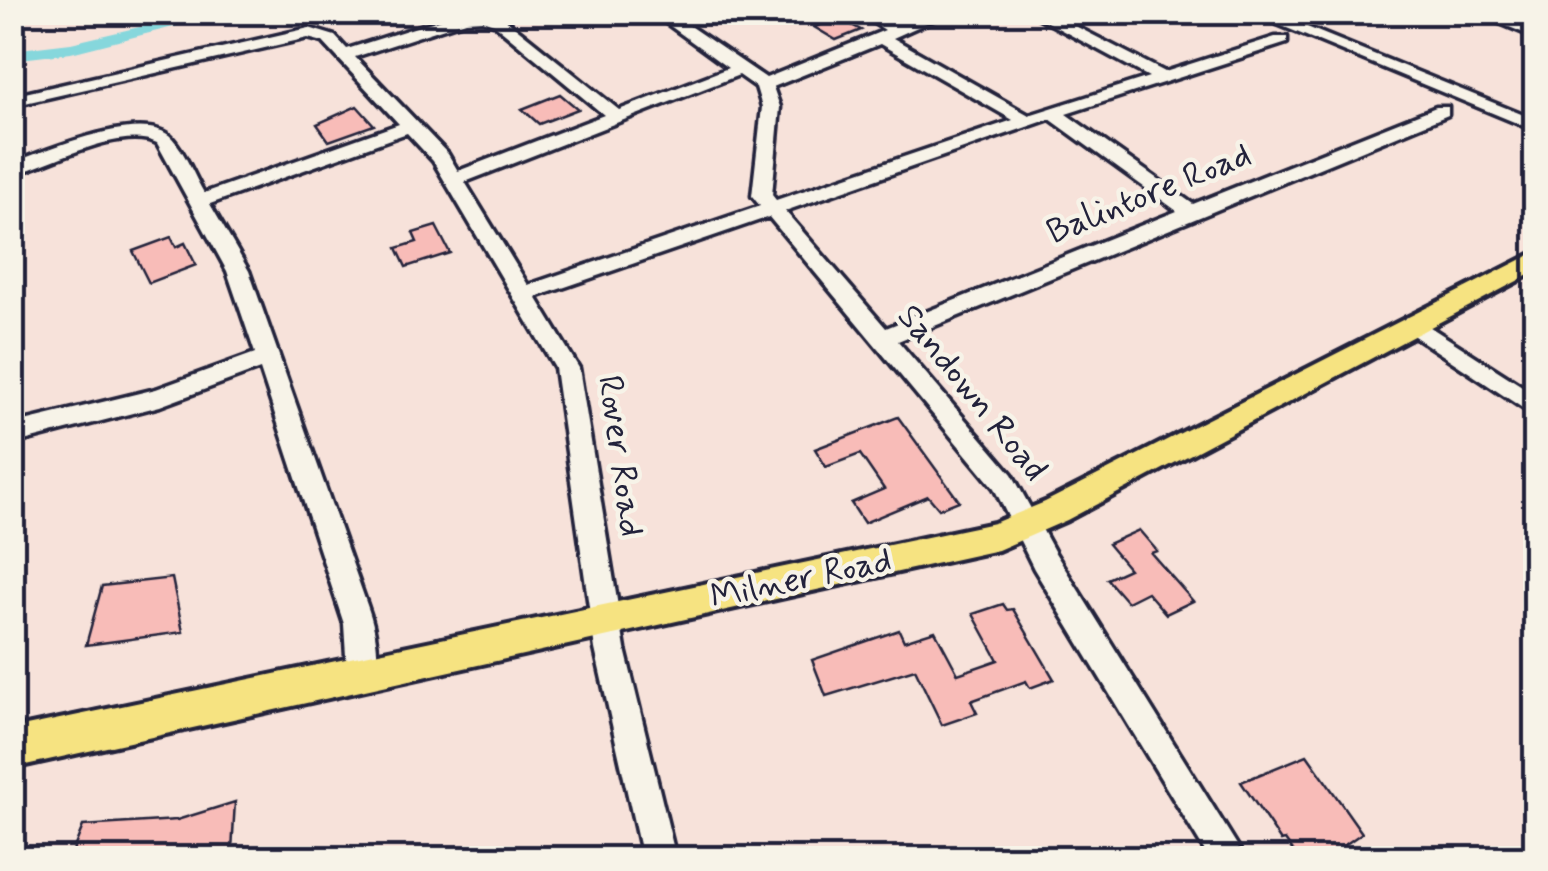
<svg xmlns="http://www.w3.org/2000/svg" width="1548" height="871" font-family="Mynerve,sans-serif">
	<rect width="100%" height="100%" fill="#f7e2da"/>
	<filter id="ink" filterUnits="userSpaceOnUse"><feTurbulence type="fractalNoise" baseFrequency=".01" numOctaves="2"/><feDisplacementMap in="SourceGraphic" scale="20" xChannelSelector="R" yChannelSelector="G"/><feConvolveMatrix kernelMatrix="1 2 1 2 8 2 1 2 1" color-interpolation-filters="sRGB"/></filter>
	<g filter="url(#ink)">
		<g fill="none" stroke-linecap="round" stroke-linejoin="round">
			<path fill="#86d7dc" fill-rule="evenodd" d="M 203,12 L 232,12 L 71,53 L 12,60 L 12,50 L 71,43 Z"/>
		</g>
		<g fill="#f8bcb8" stroke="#22223b" stroke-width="2.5">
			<path d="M 838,18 L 861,30 L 836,40 L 814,27 Z"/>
			<path d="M 560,94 L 578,109 L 539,124 L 522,109 Z"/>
			<path d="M 357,106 L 374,125 L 329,141 L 317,124 Z"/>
			<path d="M 436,226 L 450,253 L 406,267 L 397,248 L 417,242 L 413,233 Z"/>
			<path d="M 171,237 L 176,247 L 185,243 L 196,265 L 149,283 L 133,251 Z"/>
			<path d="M 898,417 L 959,501 L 939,509 L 928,496 L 864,523 L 851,503 L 884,489 L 860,454 L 826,467 L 815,449 Z"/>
			<path d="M 1139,530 L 1157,551 L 1151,553 L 1193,601 L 1166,614 L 1147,592 L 1127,602 L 1107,579 L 1129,569 L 1108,544 Z"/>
			<path d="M 172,578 L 183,632 L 86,645 L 102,586 Z"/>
			<path d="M 1003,604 L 1007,610 L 1013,609 L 1054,679 L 1030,688 L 1026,681 L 971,701 L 977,713 L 942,725 L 915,669 L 826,696 L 812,660 L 899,630 L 904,641 L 935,631 L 958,674 L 998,660 L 973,614 Z"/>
			<path d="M 1307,755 L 1362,833 L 1326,858 L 1298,858 L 1285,840 L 1281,841 L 1241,782 Z"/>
			<path d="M 235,802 L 232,850 L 206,858 L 70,858 L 83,826 L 177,820 Z"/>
		</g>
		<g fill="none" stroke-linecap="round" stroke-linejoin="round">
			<defs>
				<g id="minor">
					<path d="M 464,12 L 491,12 L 504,18 L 619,110 L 728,68 L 651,12 L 669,12 L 766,78 L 885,30 L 857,12 L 876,12 L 899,25 L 929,12 L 951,12 L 893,38 L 1029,115 L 1149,77 L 1028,12 L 1048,12 L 1165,72 L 1275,37 L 1287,37 L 1287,43 L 1066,114 L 1193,204 L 1436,107 L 1448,107 L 1448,115 L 898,341 L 1012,474 L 1054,551 L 1245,858 L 1209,858 L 1034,569 L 994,488 L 769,217 L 536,297 L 579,368 L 625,649 L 676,858 L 642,858 L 595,649 L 555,368 L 433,161 L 407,133 L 210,204 L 249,271 L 367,605 C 375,627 382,660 373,682 L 362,686 L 351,682 L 347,672 L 344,624 L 260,369 L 160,406 L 12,444 L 12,424 L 156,389 L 255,353 L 227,271 L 157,143 C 121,125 49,165 12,175 L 12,163 C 45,151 144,108 172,138 C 185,152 194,176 204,193 L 399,124 L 323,42 L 308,38 L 12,106 L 12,96 L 309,28 L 335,36 L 347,49 ZM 482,20 L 494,24 L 604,115 L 458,171 L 448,154 L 355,57 L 466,21 ZM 880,44 L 1013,120 L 776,200 L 772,195 L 780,107 L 773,87 ZM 739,75 L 756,87 L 762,107 L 752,196 L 760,206 L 528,285 L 465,182 ZM 1050,119 L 1177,211 L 886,328 L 785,211 Z"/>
					<path d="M 1248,12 L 1270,12 L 1536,120 L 1536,131 Z"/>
					<path d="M 1473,12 L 1495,12 L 1536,27 L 1536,38 Z"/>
					<path d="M 1413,316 L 1536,395 L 1536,417 L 1405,330 L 1402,324 L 1405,318 Z"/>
				</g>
				<path id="major" d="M 1536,252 L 1536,271 L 1067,520 L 998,550 L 12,768 L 12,729 L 994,523 L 1045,502 Z"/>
			</defs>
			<use href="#minor" stroke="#22223b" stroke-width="7"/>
			<use href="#major" stroke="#22223b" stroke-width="8"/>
			<use href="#minor" fill="#f7f3e8" fill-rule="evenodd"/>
			<use href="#major" fill="#f6e381" fill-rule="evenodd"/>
		</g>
	</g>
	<g text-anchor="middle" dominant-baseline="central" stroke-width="9" stroke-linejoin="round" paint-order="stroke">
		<g font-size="35" fill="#22223b" stroke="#f7f3e8">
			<text transform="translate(1149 194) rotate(-22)">Balintore Road</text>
			<text transform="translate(972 393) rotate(51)">Sandown Road</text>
			<text transform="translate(620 456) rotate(82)">Rover Road</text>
			<text transform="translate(801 579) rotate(-12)">Milner Road</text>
		</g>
	</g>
	<rect width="1548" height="871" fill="none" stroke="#f7f3e8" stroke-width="50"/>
	<rect x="25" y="25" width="1498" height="821" fill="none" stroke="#22223b" stroke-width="4" filter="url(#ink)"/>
</svg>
